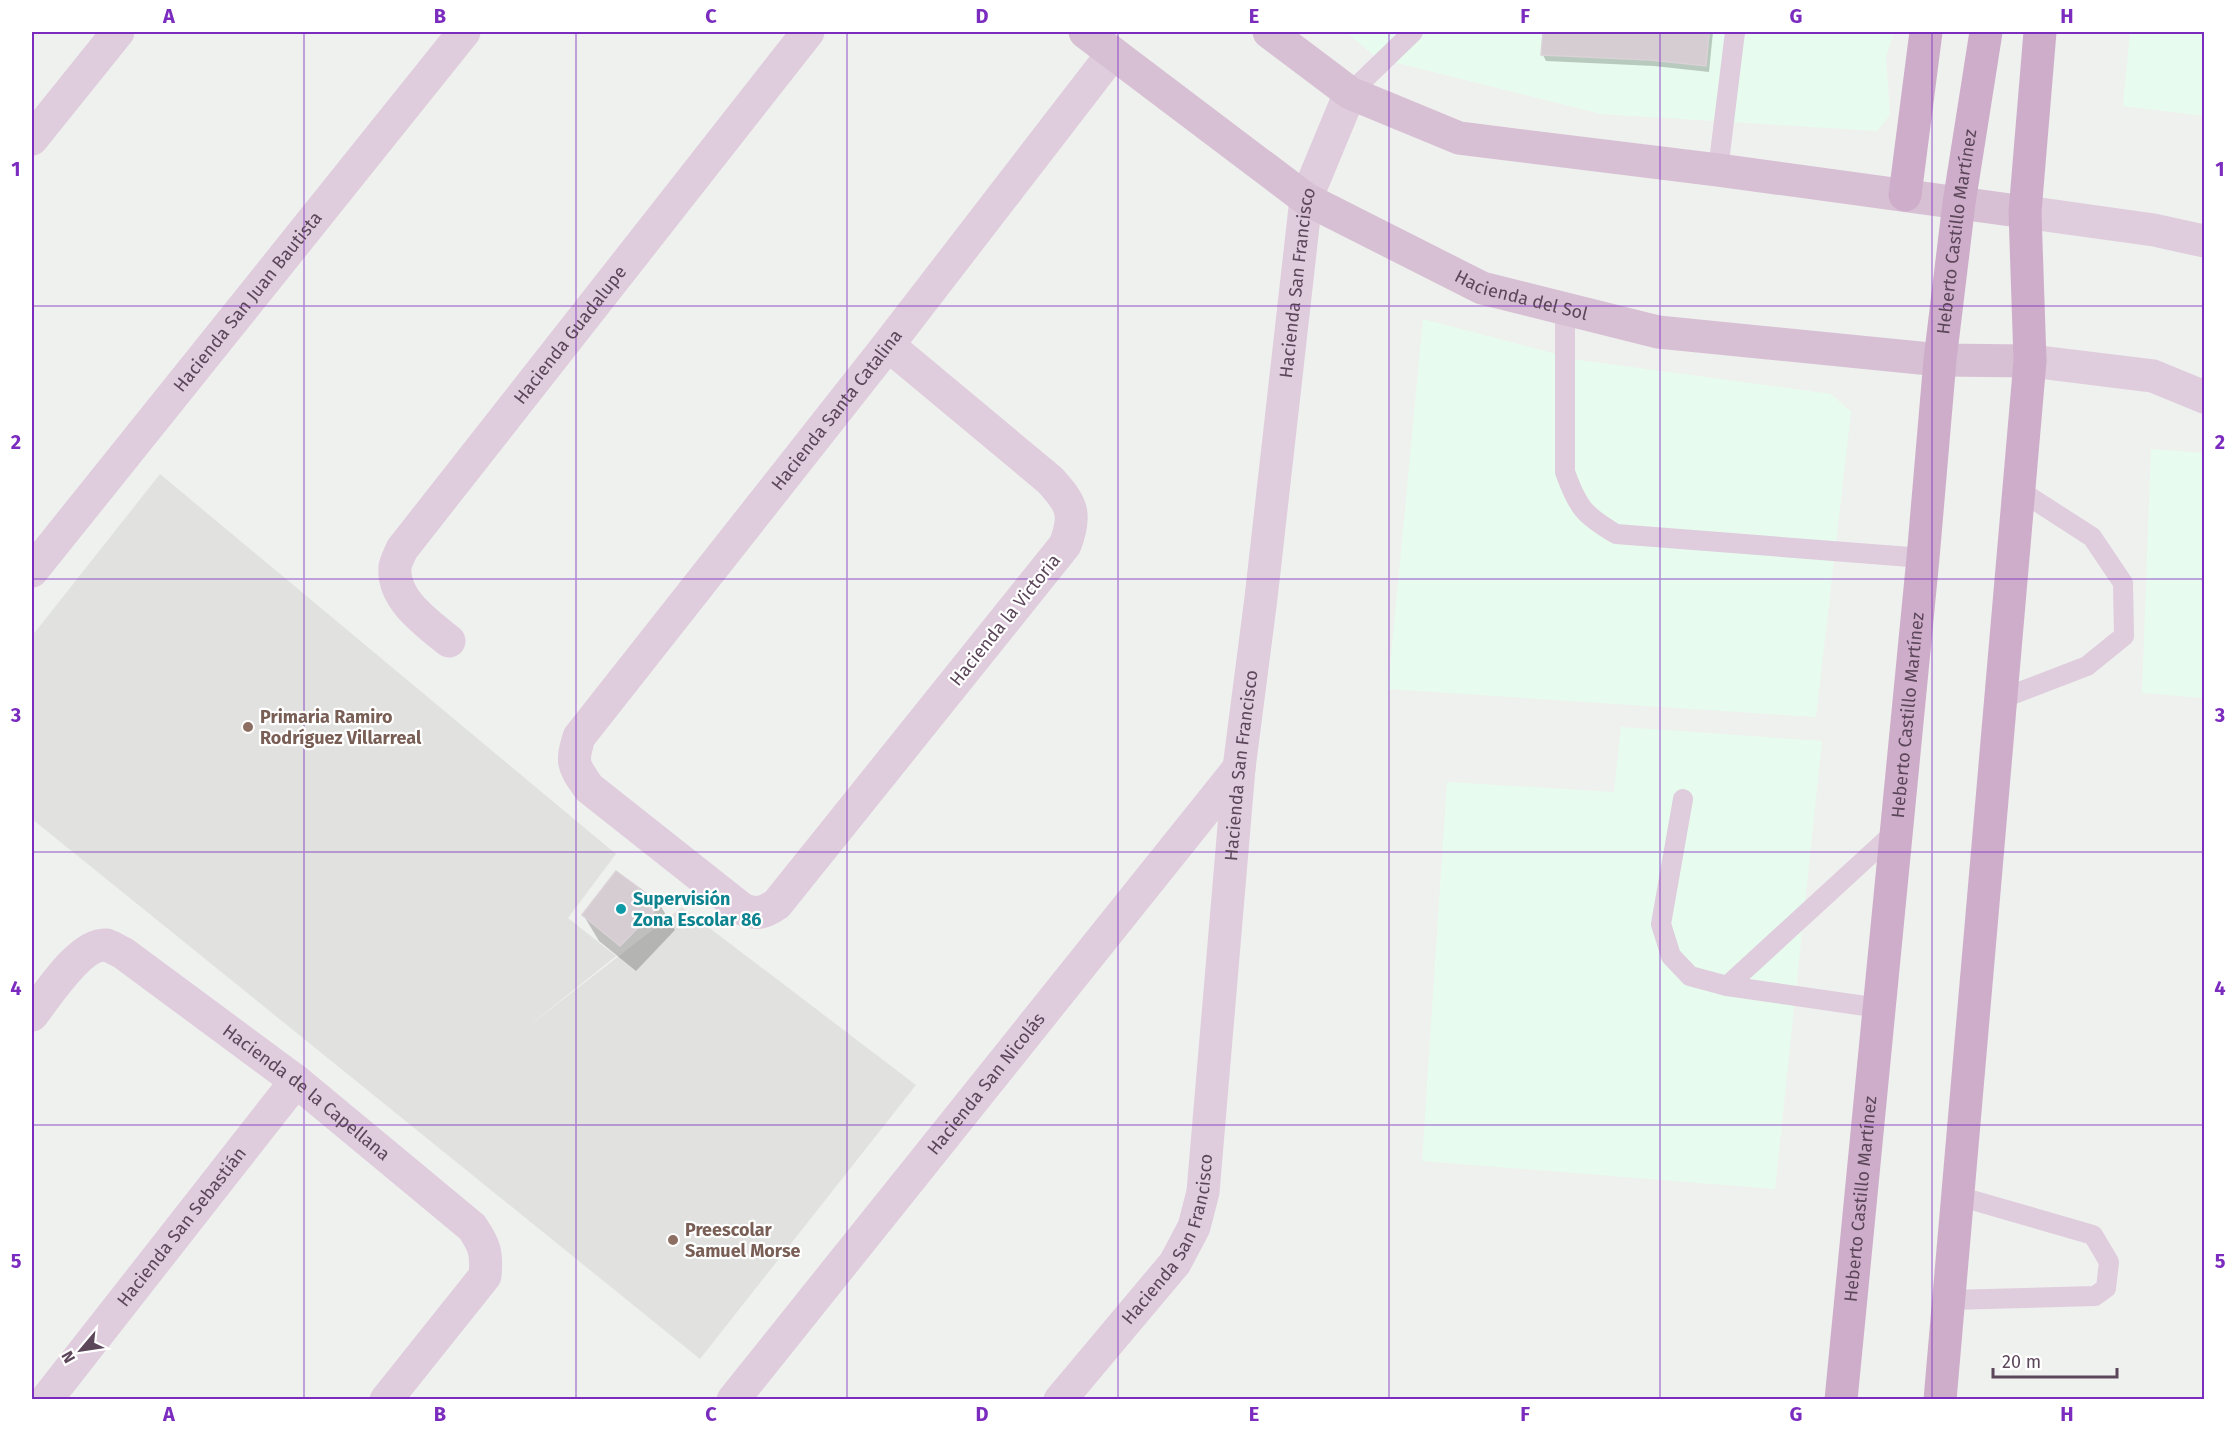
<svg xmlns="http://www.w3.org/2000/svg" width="2236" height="1431" font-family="'Fira Sans',sans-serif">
	<rect width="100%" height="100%" fill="#eff1ee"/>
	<g fill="#e7fcee">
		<path d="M 1346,32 L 1894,32 L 1886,57 L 1890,115 L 1877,131 L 1601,114 L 1377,58 Z"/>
		<path d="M 2130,32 L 2204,32 L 2204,116 L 2123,106 Z"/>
		<path d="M 1423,319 L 1579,360 L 1831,394 L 1851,412 L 1816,717 L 1388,689 Z"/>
		<path d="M 2151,449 L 2204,453 L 2204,698 L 2142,693 Z"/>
		<path d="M 1621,727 L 1822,741 L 1775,1189 L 1422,1161 L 1447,782 L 1614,792 Z"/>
	</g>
	<path fill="#e1e2df" d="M 160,474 L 616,854 L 568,918 L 616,956 L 525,1029 L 682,907 L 916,1085 L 700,1359 L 32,819 L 32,636 Z"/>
	<g fill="#0003">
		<path d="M 1545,32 L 1713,32 L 1709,72 L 1654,66 L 1546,61 L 1543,55 Z"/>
		<path d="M 660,905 L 675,930 L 636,971 L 599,941 L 584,916 Z"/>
	</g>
	<g fill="#d6cdd3" stroke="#dad2d7" stroke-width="1.5">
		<path d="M 1543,32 L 1709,32 L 1706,66 L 1650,60 L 1541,55 Z"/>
		<path d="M 616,871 L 661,904 L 620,946 L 582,915 Z"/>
	</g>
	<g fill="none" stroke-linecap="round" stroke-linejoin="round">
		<g stroke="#dfccdd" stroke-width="20">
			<path d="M 1350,93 L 1413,32"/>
			<path d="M 1718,170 L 1735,32"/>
			<path d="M 1565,309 L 1565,472 C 1578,508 1584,515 1616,534 L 1923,558"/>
			<path d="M 2001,699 L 2087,666 L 2124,636 L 2123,583 L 2092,537 L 2019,490"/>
			<path d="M 1683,799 L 1661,924 L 1671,956 L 1690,976 L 1727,986 L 1879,1008"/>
			<path d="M 1727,986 L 1897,830"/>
			<path d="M 1949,1300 L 2095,1296 L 2106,1288 L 2109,1262 L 2093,1235 L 1958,1196"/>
		</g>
		<g stroke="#dfccdd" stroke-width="33">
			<path d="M 32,139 L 118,32"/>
			<path d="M 2025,212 L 2154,230 L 2204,241"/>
			<path id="s1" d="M 888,345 L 1050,480 C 1072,504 1077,514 1065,545 L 777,904 C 764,913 757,915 742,909 L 589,788 C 573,765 571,764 579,737 L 888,345 L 1113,53"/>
			<path d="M 2030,361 L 2153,376 L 2204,397"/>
			<path id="s2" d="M 32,571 L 464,32"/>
			<path id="s3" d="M 449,641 C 427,623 392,599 395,567 C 396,561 400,554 402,549 L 808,32"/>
			<path id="s4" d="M 32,1015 C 47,996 80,943 106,945 C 111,946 118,951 123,953 L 296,1081 L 472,1227 C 485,1246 487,1253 485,1276 L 386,1400"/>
			<path id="s5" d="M 46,1400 L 296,1081"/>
			<path id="s6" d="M 733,1400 L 1239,768"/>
			<path id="s7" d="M 1060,1400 L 1175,1263 L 1194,1227 L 1203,1192 L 1239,768 L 1261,598 L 1306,199 L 1350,93"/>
		</g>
		<g stroke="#d8c0d4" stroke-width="33">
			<path id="s8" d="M 1085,32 L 1306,199 L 1482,288 L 1658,332 L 1940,360 L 2030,361"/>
			<path d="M 1269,32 L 1350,93 L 1459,138 L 1718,170 L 2025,212"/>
		</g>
		<g stroke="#ceadca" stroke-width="33">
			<path d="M 1905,195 L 1926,32"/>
			<path id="s9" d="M 1841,1400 L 1923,558 L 1940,360 L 1959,203 L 1986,32"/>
			<path d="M 1940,1400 L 2030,361 L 2025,212 L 2040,32"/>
		</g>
	</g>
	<path fill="none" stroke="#7b2cbf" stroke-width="1.5" stroke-opacity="0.55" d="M 304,32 L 304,1400M 576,32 L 576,1400M 847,32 L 847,1400M 1118,32 L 1118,1400M 1389,32 L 1389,1400M 1660,32 L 1660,1400M 1932,32 L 1932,1400M 32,306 L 2204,306M 32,579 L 2204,579M 32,852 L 2204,852M 32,1125 L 2204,1125"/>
	<g fill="#8d6e63" stroke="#fff" stroke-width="2">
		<circle cx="248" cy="727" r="6"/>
		<circle cx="673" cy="1240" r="6"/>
	</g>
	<circle fill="#0f9aa8" stroke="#fff" stroke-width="2" cx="621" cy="909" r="6"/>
	<g text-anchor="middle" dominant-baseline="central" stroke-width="4.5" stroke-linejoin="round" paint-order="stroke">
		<g font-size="18" fill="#5c465a" stroke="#fff">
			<text stroke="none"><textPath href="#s9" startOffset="1174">Heberto Castillo Martínez</textPath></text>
			<text stroke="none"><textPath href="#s7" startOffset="1170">Hacienda San Francisco</textPath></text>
			<text stroke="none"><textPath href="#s8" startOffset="514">Hacienda del Sol</textPath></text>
			<text stroke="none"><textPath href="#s2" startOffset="345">Hacienda San Juan Bautista</textPath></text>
			<text stroke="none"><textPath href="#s3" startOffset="387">Hacienda Guadalupe</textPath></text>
			<text stroke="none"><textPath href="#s1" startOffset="1448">Hacienda Santa Catalina</textPath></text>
			<text transform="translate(1005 620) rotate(-51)">Hacienda la Victoria</text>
			<text stroke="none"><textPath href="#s9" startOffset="688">Heberto Castillo Martínez</textPath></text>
			<text stroke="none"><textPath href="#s7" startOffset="684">Hacienda San Francisco</textPath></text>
			<text stroke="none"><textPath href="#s6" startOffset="405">Hacienda San Nicolás</textPath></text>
			<text stroke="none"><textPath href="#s4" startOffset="354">Hacienda de la Capellana</textPath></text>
			<text stroke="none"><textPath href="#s9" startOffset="202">Heberto Castillo Martínez</textPath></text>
			<text stroke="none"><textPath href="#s5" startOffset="220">Hacienda San Sebastián</textPath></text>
			<text stroke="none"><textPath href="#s7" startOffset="198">Hacienda San Francisco</textPath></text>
		</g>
		<g font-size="18" font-weight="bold" fill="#785e54" stroke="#fff" text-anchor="start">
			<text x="260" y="717">Primaria Ramiro<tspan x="260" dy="21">Rodríguez Villarreal</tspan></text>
			<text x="685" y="1230">Preescolar<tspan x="685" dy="21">Samuel Morse</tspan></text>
		</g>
		<g font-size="18" font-weight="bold" fill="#0d838f" stroke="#fff" text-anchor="start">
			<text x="633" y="899">Supervisión<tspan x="633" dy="21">Zona Escolar 86</tspan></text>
		</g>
	</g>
	<rect width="2236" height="1431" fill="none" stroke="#ffffff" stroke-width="66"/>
	<g transform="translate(81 1350) rotate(241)" stroke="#ffffff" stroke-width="4.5" paint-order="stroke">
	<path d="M0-4.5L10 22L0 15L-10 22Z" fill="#5c465a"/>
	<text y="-9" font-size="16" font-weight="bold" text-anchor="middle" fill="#5c465a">N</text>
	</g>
	<path d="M1993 1368v9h124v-9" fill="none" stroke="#5c465a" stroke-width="3"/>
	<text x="2002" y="1368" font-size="18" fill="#5c465a" stroke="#ffffff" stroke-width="4.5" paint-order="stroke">20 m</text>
	<rect x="33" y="33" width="2170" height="1365" fill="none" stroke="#7b2cbf" stroke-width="2"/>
	<g font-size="20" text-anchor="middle" font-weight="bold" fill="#7b2cbf">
		<text x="169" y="23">A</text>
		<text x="440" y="23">B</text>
		<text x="711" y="23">C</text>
		<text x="982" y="23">D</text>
		<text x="1254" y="23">E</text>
		<text x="1525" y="23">F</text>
		<text x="1796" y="23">G</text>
		<text x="2067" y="23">H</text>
		<text x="16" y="176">1</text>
		<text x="2220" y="176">1</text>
		<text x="16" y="449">2</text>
		<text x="2220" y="449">2</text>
		<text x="16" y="722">3</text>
		<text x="2220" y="722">3</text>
		<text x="16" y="995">4</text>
		<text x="2220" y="995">4</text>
		<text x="16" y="1268">5</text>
		<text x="2220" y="1268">5</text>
		<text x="169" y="1421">A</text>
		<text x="440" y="1421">B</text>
		<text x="711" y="1421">C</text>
		<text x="982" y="1421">D</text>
		<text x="1254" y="1421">E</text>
		<text x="1525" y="1421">F</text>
		<text x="1796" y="1421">G</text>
		<text x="2067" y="1421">H</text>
	</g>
</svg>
